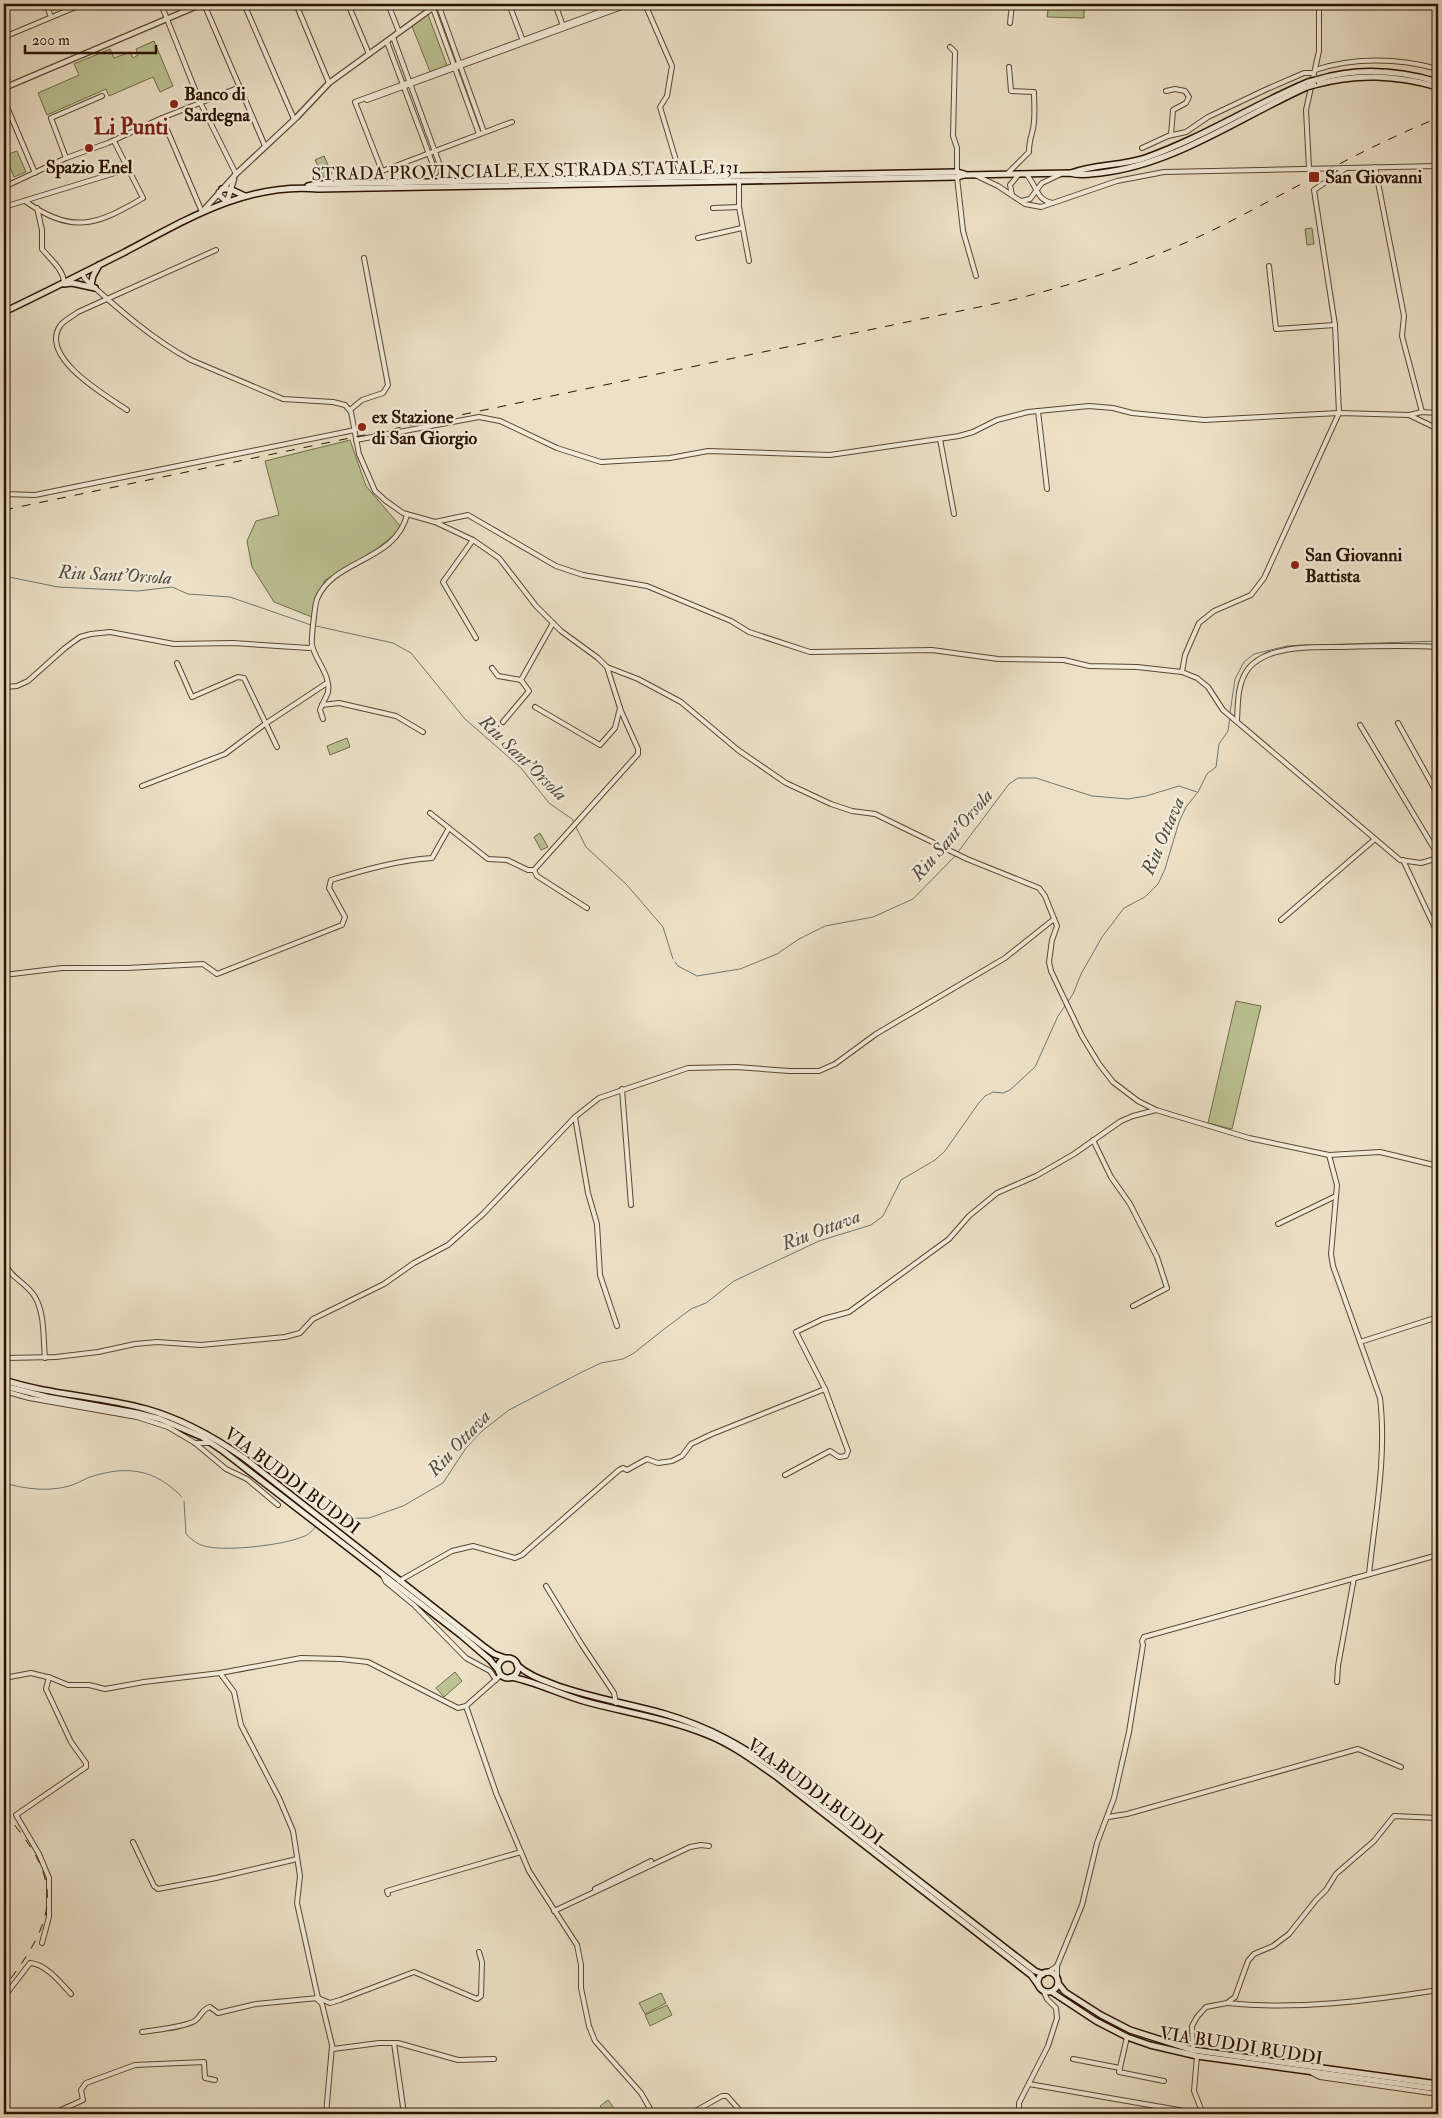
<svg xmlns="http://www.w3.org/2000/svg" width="1442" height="2118" font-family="'IM FELL Double Pica',serif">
	<rect width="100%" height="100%" fill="#ece1c7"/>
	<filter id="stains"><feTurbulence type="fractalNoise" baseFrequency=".004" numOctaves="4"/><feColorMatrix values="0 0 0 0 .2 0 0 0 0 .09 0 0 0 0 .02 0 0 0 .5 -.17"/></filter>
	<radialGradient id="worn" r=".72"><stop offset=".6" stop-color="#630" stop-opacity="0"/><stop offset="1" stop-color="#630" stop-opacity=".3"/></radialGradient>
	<g fill="#bbc293" stroke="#726a4a">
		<path d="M 1049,4 L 1084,4 L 1084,18 L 1047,17 Z"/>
		<path d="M 427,12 L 448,68 L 431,74 L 411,24 Z"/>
		<path d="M 154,41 L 173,86 L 160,92 L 153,77 L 109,96 L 106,89 L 47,115 L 38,93 L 79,75 L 74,64 L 110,49 L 114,58 L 130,52 L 133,58 L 138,55 L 136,49 Z"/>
		<path d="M 17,151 L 26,172 L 14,177 L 5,155 Z"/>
		<path d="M 324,156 L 332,174 L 324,178 L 315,160 Z"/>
		<path d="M 1312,228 L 1314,244 L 1307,245 L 1305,229 Z"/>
		<path d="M 350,440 L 366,486 L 401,527 L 397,533 L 360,562 L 325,580 L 312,617 L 274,602 L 252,567 L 247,541 L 256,521 L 279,515 L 265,461 Z"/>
		<path d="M 347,738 L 350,747 L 330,755 L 327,746 Z"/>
		<path d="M 540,833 L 548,847 L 541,850 L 534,837 Z"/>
		<path d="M 1236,1001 L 1261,1006 L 1232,1129 L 1208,1123 Z"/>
		<path d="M 455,1672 L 462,1681 L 444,1697 L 436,1688 Z"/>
		<path d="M 661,1993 L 666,2003 L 645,2014 L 639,2003 Z"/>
		<path d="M 667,2005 L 672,2015 L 650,2026 L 645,2015 Z"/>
		<path d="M 608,2100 L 617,2112 L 607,2114 L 600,2106 Z"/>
	</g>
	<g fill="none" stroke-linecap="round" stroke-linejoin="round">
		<g stroke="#6e7872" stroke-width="1">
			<path d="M 4,576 L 58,587 L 138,591 L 172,587 L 188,594 L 230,597 L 311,625"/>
			<path d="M 316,626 L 393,643 L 411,653 L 465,719 L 521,768 L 549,803 L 572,819 L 574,823"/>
			<path d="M 1230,713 L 1235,679 L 1244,662 L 1254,654 L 1287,646 L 1438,641"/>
			<path d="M 576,827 L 586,847 L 627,885 L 663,927 L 673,959"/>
			<path d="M 958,852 L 1009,784 L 1018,778 L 1036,778 L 1092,796 L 1128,799 L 1146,796 L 1179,786 L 1197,792"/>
			<path d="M 675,962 L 678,966 L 697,976 L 740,969 L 777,954 L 799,939 L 825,926 L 873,917 L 913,899 L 956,855"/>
			<path d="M 4,1483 C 25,1489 48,1492 69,1486 C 76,1484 83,1480 90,1477 C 127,1465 155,1469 182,1497"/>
			<path d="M 184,1501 L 186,1534 C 193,1541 200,1546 209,1547 C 230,1551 283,1545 302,1537 C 309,1535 313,1530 317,1525"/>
			<path d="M 324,1519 L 369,1518 L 403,1506 L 443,1483 L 466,1448 L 482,1431 L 509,1410 L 582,1372 L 601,1363 L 623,1359 L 634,1353 L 663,1330 L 691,1309 L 706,1303 L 734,1281 L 819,1241 L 871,1225 L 883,1216 L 901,1180 L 935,1160 L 945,1151 L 978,1104 L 985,1096 L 993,1092 L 1003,1093 L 1010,1090 L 1035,1067 L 1058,1016 L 1073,994 L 1081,974 L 1102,937 L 1124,908 L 1145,897 L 1158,884 L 1165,869 L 1179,822 L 1186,807 L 1198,792 L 1207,774 L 1216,767 L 1219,744 L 1228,731 L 1230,717"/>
		</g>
		<defs>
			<g id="minor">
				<path d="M 46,4 L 51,17"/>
				<path d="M 161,4 L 200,102 L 236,174"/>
				<path d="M 204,4 L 265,146"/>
				<path d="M 244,4 L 294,119"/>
				<path d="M 296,4 L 329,83"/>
				<path d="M 348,4 L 369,54"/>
				<path d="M 388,4 L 399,32"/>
				<path d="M 438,4 L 484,132"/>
				<path d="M 509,4 L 523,41"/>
				<path d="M 555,4 L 563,26"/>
				<path d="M 645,4 L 672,66 L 667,96 L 660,107 L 681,177"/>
				<path d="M 433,8 L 479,134"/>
				<path d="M 1010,23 L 1012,4"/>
				<path d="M 4,37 L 83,4"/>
				<path d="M 393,37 L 442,171"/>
				<path d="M 387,42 L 436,173"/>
				<path d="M 950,47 L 955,52 L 953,136 L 957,148 L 957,172"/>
				<path d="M 1315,70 C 1354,57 1399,58 1438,69"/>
				<path d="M 1166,91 L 1175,89 L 1185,91 L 1189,97 L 1186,103 L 1173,110 L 1171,135"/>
				<path d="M 4,100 L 35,173"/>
				<path d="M 367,100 L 630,4"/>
				<path d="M 162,118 L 202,212"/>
				<path d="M 512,122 L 382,171 L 355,102 L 621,4"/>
				<path d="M 1142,148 L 1168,136 L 1186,132 L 1208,117 L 1267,89 L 1304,73 L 1314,73"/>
				<path d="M 66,158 L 51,118 L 102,96"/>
				<path d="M 1375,167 L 1404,316 L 1402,336 L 1422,412"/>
				<path d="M 1309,168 L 1306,110 L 1319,51 L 1319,4"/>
				<path d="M 1007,174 L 1029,152 C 1029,144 1030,140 1032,133 C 1036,121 1034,105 1034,92 L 1011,91 L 1009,67"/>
				<path d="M 1026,174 C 1037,185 1036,201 1053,203"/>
				<path d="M 975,175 L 998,186 L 1025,204 L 1041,207 L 1117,181 L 1164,172 L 1438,166"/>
				<path d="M 957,177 L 963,231 L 976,276"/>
				<path d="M 739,182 L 739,207 L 749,261"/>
				<path d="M 4,187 L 66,158 L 108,143 L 162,118 L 240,87"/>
				<path d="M 1012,195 L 1010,185 L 1019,174"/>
				<path d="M 25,201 C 72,235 97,225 143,198 L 114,141"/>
				<path d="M 1021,201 L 1030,199 L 1042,183 L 1061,174"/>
				<path d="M 4,207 L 128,169"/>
				<path d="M 37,208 L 42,230 L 42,249 C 50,259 63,269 64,282"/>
				<path d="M 713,208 L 739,207"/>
				<path d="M 698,238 L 742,228"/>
				<path d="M 1269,266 L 1276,329 L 1335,325"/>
				<path d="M 82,273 L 85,279 C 116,307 153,340 191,360 L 283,399 L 333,402 L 345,405 L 351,412 L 359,454 L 375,491 L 386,501 L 403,513 L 435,522 L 473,540 L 499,558 L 536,606 L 561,631 L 598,658 L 607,667 L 638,679 L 681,702 L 738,750 L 786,783 L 831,804 L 852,811 L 875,814 L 967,859 L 1039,888 L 1045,896 L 1057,926 L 1052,940 L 1049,962 L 1051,971 L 1082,1036 L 1099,1064 L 1113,1082 L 1138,1101 L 1156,1110 L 1249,1138 L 1329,1155 L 1380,1152 L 1438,1166"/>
				<path d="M 127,410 C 107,396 39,358 60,326 C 63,321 73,316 78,312 L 216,250"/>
				<path d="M 350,410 L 362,400 L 383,393 L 388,385 L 364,258"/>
				<path d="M 1038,411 L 1047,489"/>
				<path d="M 1409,415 L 1438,429"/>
				<path d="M 940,439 L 954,514"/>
				<path d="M 356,440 L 479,417 L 500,421 L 557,448 L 601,462 L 670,458 L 708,451 L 830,455 L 959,436 L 973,432 L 997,420 L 1028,412 L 1089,406 L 1113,408 L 1132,413 L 1204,420 L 1339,413 L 1409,415 L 1422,412 L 1438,413"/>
				<path d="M 4,494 L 35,495 L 355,430"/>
				<path d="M 435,522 L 468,515 L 556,566 L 583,575 L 647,586 L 731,621 L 749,632 L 810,652 L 932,650 L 998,659 L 1064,660 L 1089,666 L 1137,667 L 1182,672 L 1197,678 L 1208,687 L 1223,710 L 1400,860 L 1421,863 L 1438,858"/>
				<path d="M 473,540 L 443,582 L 476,638"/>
				<path d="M 177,663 L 192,697 L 238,677 L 244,678 L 277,747"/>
				<path d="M 492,668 L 498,676 L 521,680"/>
				<path d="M 1182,672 L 1185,655 L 1199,623 L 1214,611 L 1251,595 L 1264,578 L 1339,413 L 1335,325 L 1314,190 L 1346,168"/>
				<path d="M 4,687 L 17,686 L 28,681 L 65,648 L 80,637 L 91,634 L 110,632 L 174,644 L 233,643 L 309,648 L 312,647"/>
				<path d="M 322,705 L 339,703 L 396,716 L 423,732"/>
				<path d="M 535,707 L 600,745 L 615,728 L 620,708"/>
				<path d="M 323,719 L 320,710 C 322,704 326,698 328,692 C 331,675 315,660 312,645 C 311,639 315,604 317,599 C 333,559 395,562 407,515"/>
				<path d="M 1237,721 C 1238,703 1237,684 1248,669 C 1255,660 1269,653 1281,651 C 1300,646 1323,647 1342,647 C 1374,646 1406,645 1438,647"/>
				<path d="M 503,722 L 529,691 L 521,680 L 553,623"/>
				<path d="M 1398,723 L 1438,795"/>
				<path d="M 1360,725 L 1438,855"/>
				<path d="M 142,786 L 225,754 L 265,724 L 327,683"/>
				<path d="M 430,813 L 488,859 L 507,860 L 528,870 L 534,870 L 638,754 L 638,749 L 621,711 L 607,667"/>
				<path d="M 1403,860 L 1435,928 L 1438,948"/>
				<path d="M 534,870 L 537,876 L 587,908"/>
				<path d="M 1281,920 L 1375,839"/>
				<path d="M 4,975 L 62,968 L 127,968 L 203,964 L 217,974 L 342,925 L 345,917 L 329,888 L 331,880 C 364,870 399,860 432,858 L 449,828"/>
				<path d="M 622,1089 L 631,1205"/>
				<path d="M 575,1117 L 588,1193 L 597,1224 L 600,1275 L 617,1326"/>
				<path d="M 1093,1140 L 1111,1177 L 1130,1204 L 1157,1257 L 1167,1288 L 1133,1306"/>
				<path d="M 1329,1155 L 1337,1185 L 1331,1254 L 1333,1266 L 1380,1398 C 1387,1456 1375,1517 1369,1574"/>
				<path d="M 1278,1224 L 1336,1196"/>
				<path d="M 4,1258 C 7,1278 26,1281 35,1297 C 45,1314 43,1338 45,1358"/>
				<path d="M 1360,1342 L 1438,1317"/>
				<path d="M 4,1358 L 56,1357 L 98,1352 L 135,1344 L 157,1342 L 201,1345 L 285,1337 L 300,1333 L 313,1319 L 384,1284 L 414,1263 L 448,1245 L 483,1214 L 575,1117 L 599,1098 L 688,1068 L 736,1067 L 789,1071 L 819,1071 L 835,1064 L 876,1034 L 1005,958 L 1054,919"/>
				<path d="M 4,1386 L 8,1392 L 29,1398 L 137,1417 L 168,1427 L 195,1443 L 226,1469 L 247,1479 L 278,1505"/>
				<path d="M 195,1443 L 210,1443"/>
				<path d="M 785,1475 L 830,1451 L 839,1457 L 846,1456 L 848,1451 L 825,1389 L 796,1332 L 823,1319 L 849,1312 L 949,1239 L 969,1216 L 997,1193 L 1036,1176 L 1074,1154 L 1121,1121 L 1133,1116 L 1156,1110"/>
				<path d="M 383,1576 L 386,1582 L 414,1605 L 466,1658 L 490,1671 L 496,1680"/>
				<path d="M 399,1581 L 452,1551 L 473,1546 L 515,1558 L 522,1555 L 619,1470 L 623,1468 L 627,1470 L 647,1459 L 658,1463 L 672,1461 L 682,1456 L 691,1444 L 712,1434 L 825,1389"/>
				<path d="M 546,1586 L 582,1645 L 614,1693 L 616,1703"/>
				<path d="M 4,1678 L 31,1673 L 51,1678 L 68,1685 L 89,1685 L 105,1689 L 144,1682 L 220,1673 L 301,1658 L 341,1659 L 368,1662 L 458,1708 L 466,1706 L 501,1675"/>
				<path d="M 1337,1682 L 1338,1666 L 1354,1578"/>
				<path d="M 466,1706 L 496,1793 L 529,1871 L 577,1945 L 581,1965 L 581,1988 L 589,2026 L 595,2041 L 641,2093 L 653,2114"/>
				<path d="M 1108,1817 L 1127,1814 L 1358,1749 L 1401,1767"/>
				<path d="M 133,1842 L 154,1886 L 158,1889 L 216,1878 L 297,1859"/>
				<path d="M 595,1889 L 651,1861"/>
				<path d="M 388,1894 L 387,1891 L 400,1887 L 521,1852"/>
				<path d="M 554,1911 L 690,1847 L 701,1845 L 709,1846"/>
				<path d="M 42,1943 L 49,1917 L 49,1878 L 39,1854 L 16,1815 L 86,1767 L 86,1763 L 71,1742 L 46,1689 L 49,1677"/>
				<path d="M 1047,1973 L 1057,1966"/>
				<path d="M 1057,1978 L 1057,1966 L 1082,1905 L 1097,1843 L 1114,1798 L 1129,1732 L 1143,1645 L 1142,1641 L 1144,1637 L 1438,1555"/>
				<path d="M 4,1997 L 30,1963 C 46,1964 61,1983 71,1994"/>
				<path d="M 318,1998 L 330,2003 L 340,2000 L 414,1972 L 477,1999 L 481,1996 L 482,1962 L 479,1952"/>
				<path d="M 317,1999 L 322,2004 L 333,2049 L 379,2043 L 398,2043 L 458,2060 L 494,2059"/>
				<path d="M 1227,2003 C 1297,2010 1369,2001 1438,1990"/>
				<path d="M 142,2032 C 153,2030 188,2027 196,2020 C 202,2015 201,2010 210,2007 L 218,2013 L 256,2004 L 318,1998 L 297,1903 L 300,1876 L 293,1831 L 279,1798 L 241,1725 L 234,1692 L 220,1673"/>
				<path d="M 1127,2037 L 1119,2072 L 1164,2081"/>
				<path d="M 394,2043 L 404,2114"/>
				<path d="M 1193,2050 L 1192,2026 L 1197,2017 L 1206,2007 L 1227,2003 L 1235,1997 L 1248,1961 L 1254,1954 L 1273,1946 L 1289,1934 L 1316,1900 L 1326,1890 L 1336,1874 L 1374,1841 L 1394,1816 L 1438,1818"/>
				<path d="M 1197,2056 L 1194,2091 L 1203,2114"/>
				<path d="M 1073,2059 L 1120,2068"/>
				<path d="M 1312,2073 L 1320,2077 L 1438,2094"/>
				<path d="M 1029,2084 L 1179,2110 L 1183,2111 L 1184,2114"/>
				<path d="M 52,2114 L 83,2100 L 81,2090 L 86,2083 L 135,2065 L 204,2062 L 205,2078 L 215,2080"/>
				<path d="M 326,2114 L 332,2046"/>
				<path d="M 690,2114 L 722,2096 L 727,2096 L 743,2114"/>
				<path d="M 1019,2114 L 1019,2103 L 1048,2046 L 1057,2018 L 1056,2008 L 1047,1999 L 1043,1990"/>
			</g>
			<g id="tertiary">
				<path d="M 4,88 L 202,4"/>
				<path d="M 219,192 L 220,196 L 227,202 L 234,179"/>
				<path d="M 202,212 L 236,174 L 297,117 L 329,83 L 438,4"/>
			</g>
			<g id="secondary">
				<path d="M 1316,80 C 1357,67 1398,70 1438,82"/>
				<path d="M 1314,85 C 1357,73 1396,75 1438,87"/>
				<path d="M 1071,173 C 1094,164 1121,166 1145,158 C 1202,138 1253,105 1308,82"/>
				<path d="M 308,186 L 317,184 L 957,172 L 964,174"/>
				<path d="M 222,189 L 230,189 L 245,196"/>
				<path d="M 64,284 L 72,283 L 95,288"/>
				<path d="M 91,285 L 93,276 L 99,265"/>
				<path d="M 4,312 C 44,293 83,273 123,253 C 184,221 246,182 318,189 L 957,177 L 964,175 L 1070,173 C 1080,176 1090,174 1100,173 C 1174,165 1240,117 1307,87"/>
				<path d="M 4,1380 C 50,1395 99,1396 146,1409 C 182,1419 214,1437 244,1458 L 483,1646 L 494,1654 L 505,1658"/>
				<path d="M 4,1386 L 47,1397 L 137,1413 L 160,1419 L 202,1437 L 223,1451 L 461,1635 L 490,1660 L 499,1671"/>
				<circle cx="508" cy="1668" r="10"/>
				<path d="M 517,1665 C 529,1676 543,1680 558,1686 C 593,1698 629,1704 665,1714 C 709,1727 743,1746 780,1773 L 1035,1971 L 1043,1974"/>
				<path d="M 511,1677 C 537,1682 561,1695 587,1702 C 628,1713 669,1719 708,1735 C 733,1745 755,1762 777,1777 L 1031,1975 L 1039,1986"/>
				<circle cx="1048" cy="1982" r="10"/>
				<path d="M 1058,1983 L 1065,1992 L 1101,2015 L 1130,2030 L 1193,2050 L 1438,2084"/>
				<path d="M 1052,1992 L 1096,2021 L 1127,2037 L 1150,2045 L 1197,2056 L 1438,2089"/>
			</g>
		</defs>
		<use href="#minor" stroke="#5a4632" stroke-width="6"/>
		<use href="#tertiary" stroke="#5a4632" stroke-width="7"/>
		<use href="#secondary" stroke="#2a1301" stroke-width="8"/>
		<use href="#minor" stroke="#f3ecdb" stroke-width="4"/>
		<use href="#tertiary" stroke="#f3ecdb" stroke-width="4.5"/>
		<use href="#secondary" stroke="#f3ecdb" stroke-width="5"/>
		<g stroke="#2a1301" stroke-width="1" stroke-dasharray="9 9" stroke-linecap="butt">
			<path d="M 4,510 L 1008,301 C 1079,283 1147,262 1213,230 C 1288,193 1360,149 1438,118"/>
			<path d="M 4,1811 C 15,1826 28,1841 37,1858 C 64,1909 33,1948 4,1988"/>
		</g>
		<defs>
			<g id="secondary-bridge">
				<path d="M 1308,82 L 1316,80"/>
				<path d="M 1307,87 L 1314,85"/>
			</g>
		</defs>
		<use href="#secondary-bridge" stroke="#2a1301" stroke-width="8" stroke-linecap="butt"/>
		<use href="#secondary-bridge" stroke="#f3ecdb" stroke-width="5"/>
	</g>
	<g fill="#8f2418" stroke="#f3ecdb" stroke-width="2">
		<circle cx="174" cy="104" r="5"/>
		<circle cx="89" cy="148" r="5"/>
		<rect x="1308" y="171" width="12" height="12" rx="2.5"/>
		<circle cx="362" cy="427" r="5"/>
		<circle cx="1295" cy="565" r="5"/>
	</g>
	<g text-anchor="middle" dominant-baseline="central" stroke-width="4.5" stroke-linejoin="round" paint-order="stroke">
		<g font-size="18" font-weight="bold" fill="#2a1301" stroke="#f3ecdb" text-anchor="start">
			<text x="184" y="94">Banco di<tspan x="184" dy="21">Sardegna</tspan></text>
			<text x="89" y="167" text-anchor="middle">Spazio Enel</text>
			<text x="1325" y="177">San Giovanni</text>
			<text x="372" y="417">ex Stazione<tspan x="372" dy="21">di San Giorgio</tspan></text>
			<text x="1305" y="555">San Giovanni<tspan x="1305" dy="21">Battista</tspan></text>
		</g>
		<g font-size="18" fill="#2a1301" stroke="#f3ecdb">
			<text transform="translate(525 171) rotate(-1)">STRADA PROVINCIALE EX STRADA STATALE 131</text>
			<text transform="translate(292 1481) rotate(37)">VIA BUDDI BUDDI</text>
			<text transform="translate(815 1792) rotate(37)">VIA BUDDI BUDDI</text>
			<text transform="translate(1241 2046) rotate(9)">VIA BUDDI BUDDI</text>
		</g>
		<g font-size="19" font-style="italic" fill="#524e43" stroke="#f3ecdb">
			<text transform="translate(115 575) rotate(3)">Riu Sant'Orsola</text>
			<text transform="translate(523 758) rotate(44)">Riu Sant'Orsola</text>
			<text transform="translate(952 835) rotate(-49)">Riu Sant'Orsola</text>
			<text transform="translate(1163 836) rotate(-67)">Riu Ottava</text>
			<text transform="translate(821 1230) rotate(-21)">Riu Ottava</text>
			<text transform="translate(459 1443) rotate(-47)">Riu Ottava</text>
		</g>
		<g font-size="22" font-weight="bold" fill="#7a1f14" stroke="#f3ecdb">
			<text x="131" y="127">Li Punti</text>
		</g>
	</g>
	<rect width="1442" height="2118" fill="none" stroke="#ece1c7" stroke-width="20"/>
	<rect x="5" y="5" width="1432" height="2108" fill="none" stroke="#2a1301" stroke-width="2.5"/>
	<rect x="10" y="10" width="1422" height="2098" fill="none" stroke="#2a1301"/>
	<path d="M25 45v8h131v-8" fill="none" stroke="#2a1301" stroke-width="2.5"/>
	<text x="32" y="45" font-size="15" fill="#2a1301" stroke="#f3ecdb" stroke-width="4" paint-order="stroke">200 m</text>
	<rect width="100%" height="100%" filter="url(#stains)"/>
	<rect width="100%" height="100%" fill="url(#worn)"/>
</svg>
